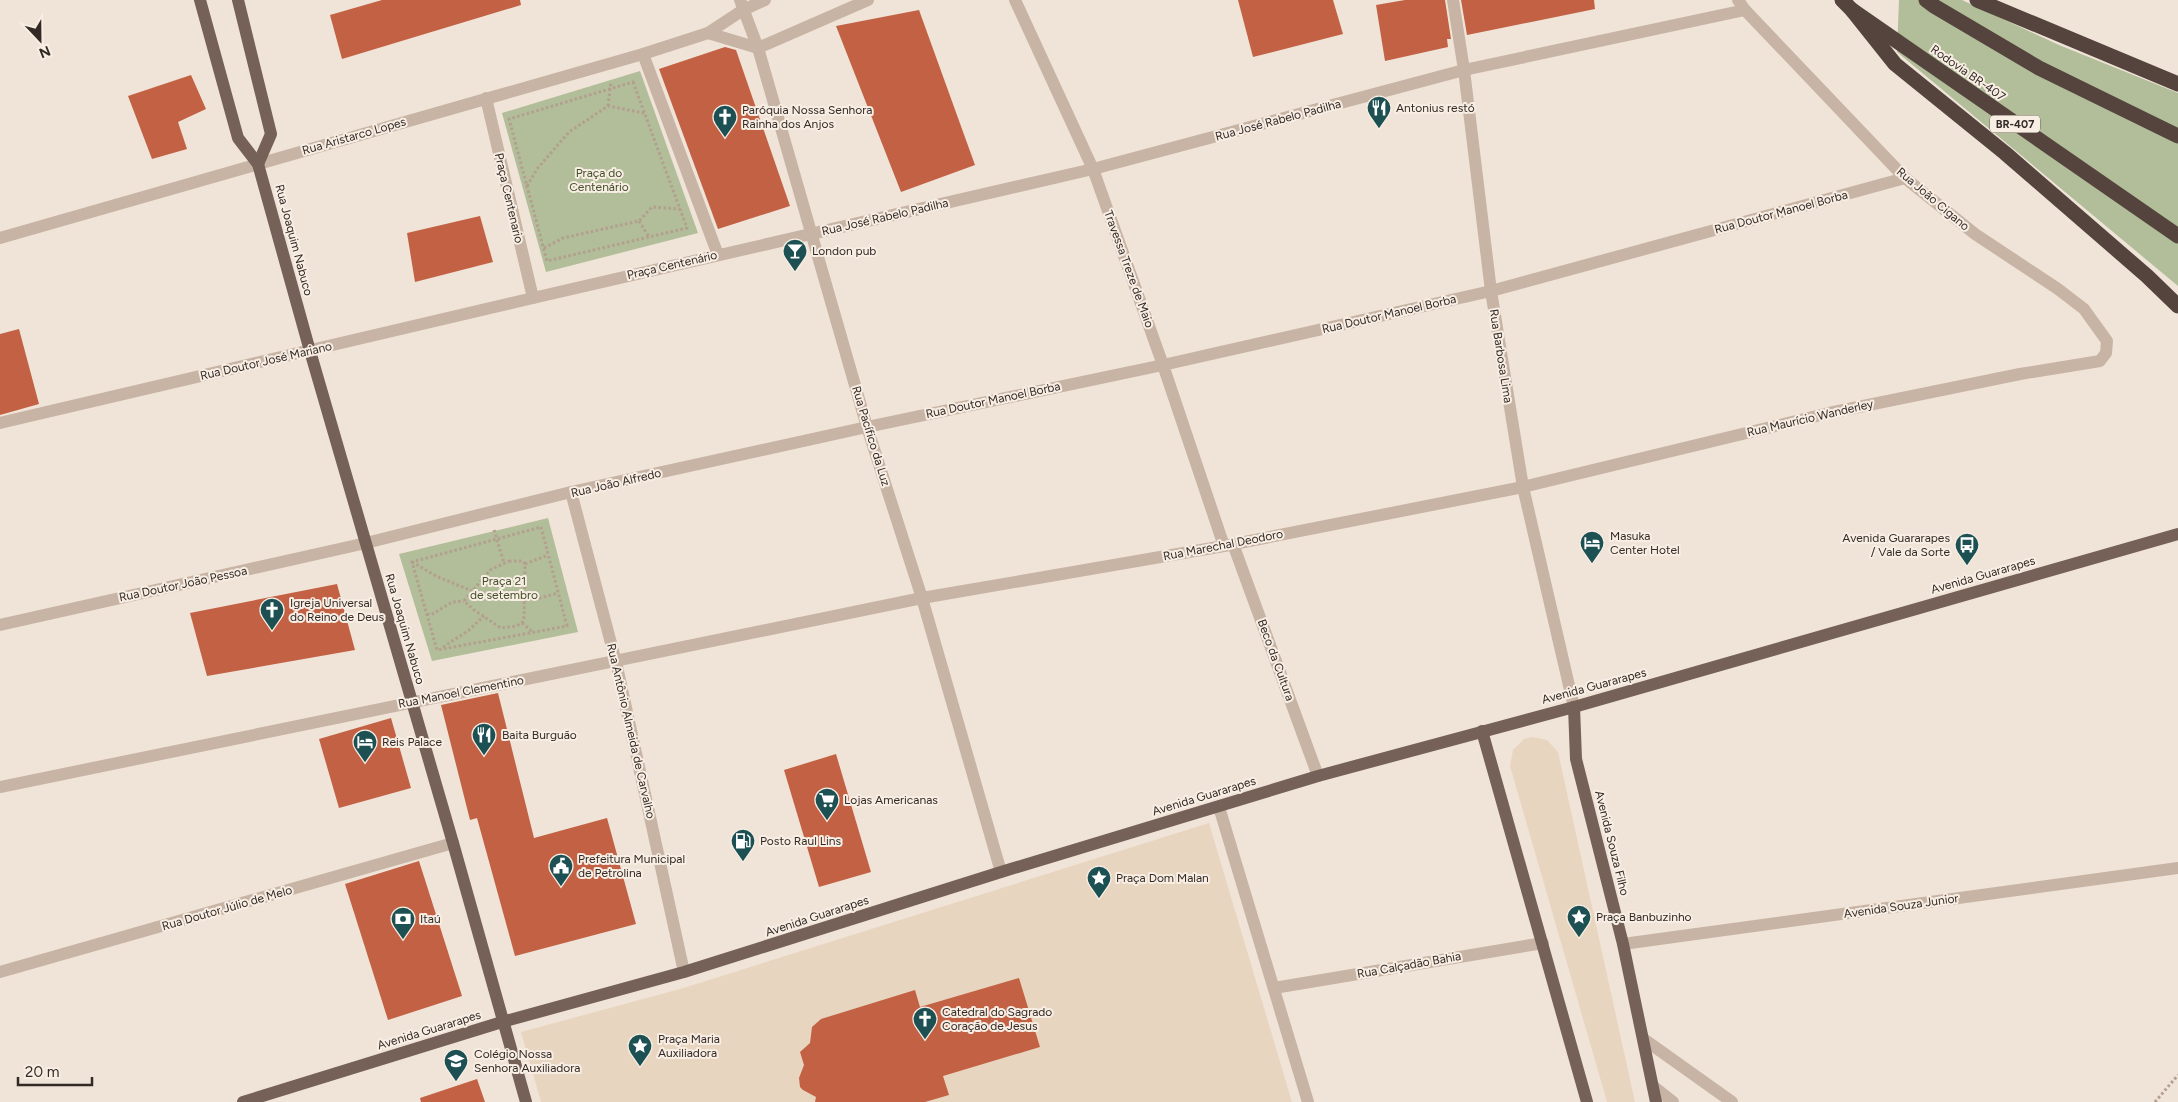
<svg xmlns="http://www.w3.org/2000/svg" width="2178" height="1102" font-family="Figtree,sans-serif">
	<rect width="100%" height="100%" fill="#f0e4d8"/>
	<g fill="#b2be99">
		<path d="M 1899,0 L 1962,0 L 2059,45 L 2178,93 L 2178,286 L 1897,52 Z"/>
		<path d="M 640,71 L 698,233 L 546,272 L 502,113 Z"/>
		<path d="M 548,518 L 578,632 L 432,661 L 399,554 Z"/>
	</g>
	<g fill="#e8d5bf">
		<path d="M 1532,737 L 1547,740 L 1558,752 L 1635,1102 L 1607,1102 L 1510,766 L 1513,750 L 1524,739 Z"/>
		<path d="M 1209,823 L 1292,1102 L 541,1102 L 521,1032 L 680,989 Z"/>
	</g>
	<g fill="#c26144">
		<path d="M 382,0 L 520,0 L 521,5 L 342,59 L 330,15 Z"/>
		<path d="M 1238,0 L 1333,0 L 1343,34 L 1253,57 Z"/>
		<path d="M 1405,0 L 1445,0 L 1451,39 L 1447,39 L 1448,47 L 1385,61 L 1376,5 Z"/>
		<path d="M 1461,0 L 1594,0 L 1595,9 L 1467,35 Z"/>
		<path d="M 919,10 L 975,165 L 901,192 L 836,26 Z"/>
		<path d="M 725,47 L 736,50 L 790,206 L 718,229 L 659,69 Z"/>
		<path d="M 191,75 L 206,109 L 178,122 L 187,149 L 152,159 L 128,96 Z"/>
		<path d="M 480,216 L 493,262 L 415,282 L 407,233 Z"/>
		<path d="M 19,329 L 39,404 L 0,415 L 0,334 Z"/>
		<path d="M 337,584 L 355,650 L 207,676 L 190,613 Z"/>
		<path d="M 498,693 L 534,838 L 607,818 L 636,924 L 515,956 L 477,818 L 470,820 L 441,705 Z"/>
		<path d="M 391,718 L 411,788 L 339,808 L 319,739 Z"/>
		<path d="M 836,754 L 871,872 L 819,887 L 784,770 Z"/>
		<path d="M 419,861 L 462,996 L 388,1020 L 345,884 Z"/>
		<path d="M 1019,978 L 1040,1047 L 943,1076 L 949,1095 L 925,1102 L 815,1102 L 816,1097 L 803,1090 L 800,1087 L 799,1078 L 804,1065 L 800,1052 L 810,1043 L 812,1027 L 821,1019 L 915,990 L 920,1007 Z"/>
		<path d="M 477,1079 L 485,1102 L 421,1102 L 420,1098 Z"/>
	</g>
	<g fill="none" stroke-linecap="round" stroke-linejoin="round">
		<g stroke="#b39e8f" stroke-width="3" stroke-dasharray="2.5 2.5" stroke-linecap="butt">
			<path d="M 633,82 L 687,228 L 547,261 L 509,119 Z"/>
			<path d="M 608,106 L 611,82"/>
			<path d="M 527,186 L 537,169 L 569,132 L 608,106 L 644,113"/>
			<path d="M 639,221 L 649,237"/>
			<path d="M 544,248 L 563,238 L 639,221 L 652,207 L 680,209"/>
			<path d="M 541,527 L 567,626 L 437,650 L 412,562 Z"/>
			<path d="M 494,530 L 504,563"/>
			<path d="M 509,561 L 523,561 L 525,564 L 524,619 L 522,623 L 516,626 L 501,628 L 474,610 L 464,601 L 490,570 Z"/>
			<path d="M 412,562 L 436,576 L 472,591"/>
			<path d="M 525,564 L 548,555"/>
			<path d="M 524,599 L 536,599 L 558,593"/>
			<path d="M 427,614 L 431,615 L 452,602 L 464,601"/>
			<path d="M 522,623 L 533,632"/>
			<path d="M 443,647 L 468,631 L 484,616"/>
			<path d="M 2155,1102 L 2178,1075"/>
		</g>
		<g stroke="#c7b4a4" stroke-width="12">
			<path d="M 740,0 L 758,48 L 867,427 L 922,598 L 1001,872"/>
			<path d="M 1015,0 L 1093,169 L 1163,365 L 1224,546"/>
			<path d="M 1453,0 L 1464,70 L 1491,291 L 1523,487 L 1574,707"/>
			<path d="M 708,33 L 758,48 L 868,0"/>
			<path d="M 643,54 L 718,255"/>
			<path d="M 486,98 L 533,298"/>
			<path d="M 0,238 L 643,54 L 708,33 L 743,10 L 765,0"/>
			<path d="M 0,423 L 533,298 L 1093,169 L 1464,70 L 1745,10"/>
			<path d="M 571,492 L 616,662 L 684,972"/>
			<path d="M 1233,544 L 1318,776"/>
			<path d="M 0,625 L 366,543 L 571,492 L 867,427 L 1163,365 L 1491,291 L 1905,178"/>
			<path d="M 0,787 L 922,598 L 1224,546 L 1523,487 L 1829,413 L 2020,374 L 2100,361 L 2106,353 L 2107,341 L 2084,309 L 2058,289 L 1975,234 L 1905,178 L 1745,10 L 1738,0"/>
			<path d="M 1219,807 L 1308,1102"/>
			<path d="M 1623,944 L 2178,868"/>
			<path d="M 0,972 L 453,843"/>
			<path d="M 1274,988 L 1543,943"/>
			<path d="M 1645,1040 L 1732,1102"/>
			<path d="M 1654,1087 L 1673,1102"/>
		</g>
		<g stroke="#756157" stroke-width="12">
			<path d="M 200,0 L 238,138 L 258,164 L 310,351 L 453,843 L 526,1102"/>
			<path d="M 238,0 L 271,134 L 258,164"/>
			<path d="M 1574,707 L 1576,759 L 1623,944 L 1656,1102"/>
			<path d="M 1482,731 L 1587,1102"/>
			<path d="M 243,1102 L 502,1022 L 684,972 L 1001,872 L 1318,776 L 1574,707 L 2178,534"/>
		</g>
		<g stroke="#54443d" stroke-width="15">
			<path d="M 1842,0 L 1852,10 L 2178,236"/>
			<path d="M 1926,0 L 1934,6 L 2039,68 L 2178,136"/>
			<path d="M 1977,0 L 2178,84"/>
			<path d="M 1852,10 L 1895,64 L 2005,153 L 2147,276 L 2178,306"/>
		</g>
	</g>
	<defs>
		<symbol id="restaurant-pin" viewBox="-11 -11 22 30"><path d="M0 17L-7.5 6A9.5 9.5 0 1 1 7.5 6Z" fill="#1d5053" stroke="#f8eee4"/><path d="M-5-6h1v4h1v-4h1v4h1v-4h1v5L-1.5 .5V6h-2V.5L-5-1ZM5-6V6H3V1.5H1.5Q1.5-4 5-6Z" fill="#fff"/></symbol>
		<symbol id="church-pin" viewBox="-11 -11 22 30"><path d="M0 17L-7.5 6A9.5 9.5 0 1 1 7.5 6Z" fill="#1d5053" stroke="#f8eee4"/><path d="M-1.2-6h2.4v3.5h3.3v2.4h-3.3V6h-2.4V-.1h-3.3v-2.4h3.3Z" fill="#fff"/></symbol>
		<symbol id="bar-pin" viewBox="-11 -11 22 30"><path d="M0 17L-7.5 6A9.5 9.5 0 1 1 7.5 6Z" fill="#1d5053" stroke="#f8eee4"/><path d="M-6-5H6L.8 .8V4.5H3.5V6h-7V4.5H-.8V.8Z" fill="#fff"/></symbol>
		<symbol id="hotel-pin" viewBox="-11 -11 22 30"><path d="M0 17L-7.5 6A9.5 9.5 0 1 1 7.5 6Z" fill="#1d5053" stroke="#f8eee4"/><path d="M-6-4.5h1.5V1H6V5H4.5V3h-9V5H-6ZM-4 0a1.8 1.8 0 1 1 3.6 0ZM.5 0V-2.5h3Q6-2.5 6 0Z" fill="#fff"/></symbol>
		<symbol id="bus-pin" viewBox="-11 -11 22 30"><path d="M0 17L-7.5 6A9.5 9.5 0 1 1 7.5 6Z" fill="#1d5053" stroke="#f8eee4"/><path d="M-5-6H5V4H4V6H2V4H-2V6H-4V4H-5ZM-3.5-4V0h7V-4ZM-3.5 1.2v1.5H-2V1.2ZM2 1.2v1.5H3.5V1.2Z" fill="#fff"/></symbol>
		<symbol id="supermarket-pin" viewBox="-11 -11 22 30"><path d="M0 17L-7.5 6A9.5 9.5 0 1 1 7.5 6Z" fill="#1d5053" stroke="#f8eee4"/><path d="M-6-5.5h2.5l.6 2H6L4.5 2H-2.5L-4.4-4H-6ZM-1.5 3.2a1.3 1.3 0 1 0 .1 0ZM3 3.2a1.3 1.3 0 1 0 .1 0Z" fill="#fff"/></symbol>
		<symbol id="fuel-pin" viewBox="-11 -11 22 30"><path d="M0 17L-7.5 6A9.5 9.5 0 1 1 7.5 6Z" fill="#1d5053" stroke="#f8eee4"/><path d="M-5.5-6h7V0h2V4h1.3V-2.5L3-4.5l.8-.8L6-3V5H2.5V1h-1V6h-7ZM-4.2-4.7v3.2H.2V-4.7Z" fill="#fff"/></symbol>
		<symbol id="civic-pin" viewBox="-11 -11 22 30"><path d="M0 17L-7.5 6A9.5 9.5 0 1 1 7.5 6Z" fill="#1d5053" stroke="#f8eee4"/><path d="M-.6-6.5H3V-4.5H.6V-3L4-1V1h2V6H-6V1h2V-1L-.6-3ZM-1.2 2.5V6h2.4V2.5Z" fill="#fff"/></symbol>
		<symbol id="sight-pin" viewBox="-11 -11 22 30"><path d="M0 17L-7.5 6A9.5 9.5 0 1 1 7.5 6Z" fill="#1d5053" stroke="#f8eee4"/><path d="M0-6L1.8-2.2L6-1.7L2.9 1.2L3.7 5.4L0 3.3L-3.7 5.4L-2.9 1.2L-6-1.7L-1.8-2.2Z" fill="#fff"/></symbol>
		<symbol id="bank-pin" viewBox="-11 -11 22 30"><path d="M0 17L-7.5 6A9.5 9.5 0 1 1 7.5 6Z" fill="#1d5053" stroke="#f8eee4"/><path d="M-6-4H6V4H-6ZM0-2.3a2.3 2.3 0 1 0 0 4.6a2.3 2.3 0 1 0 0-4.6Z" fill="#fff"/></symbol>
		<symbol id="school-pin" viewBox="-11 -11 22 30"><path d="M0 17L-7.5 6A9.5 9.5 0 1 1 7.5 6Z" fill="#1d5053" stroke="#f8eee4"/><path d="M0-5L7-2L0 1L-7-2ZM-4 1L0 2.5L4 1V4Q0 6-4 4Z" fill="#fff"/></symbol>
	</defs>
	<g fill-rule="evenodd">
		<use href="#restaurant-pin" x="1365" y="94" width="28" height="38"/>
		<use href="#church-pin" x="711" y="103" width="28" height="38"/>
		<use href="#bar-pin" x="781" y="237" width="28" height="38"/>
		<use href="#hotel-pin" x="1578" y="529" width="28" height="38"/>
		<use href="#bus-pin" x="1953" y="531" width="28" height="38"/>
		<use href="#church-pin" x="258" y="596" width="28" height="38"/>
		<use href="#restaurant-pin" x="470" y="721" width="28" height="38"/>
		<use href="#hotel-pin" x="351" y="728" width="28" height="38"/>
		<use href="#supermarket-pin" x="813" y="786" width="28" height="38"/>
		<use href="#fuel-pin" x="729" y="827" width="28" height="38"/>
		<use href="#civic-pin" x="547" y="852" width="28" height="38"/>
		<use href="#sight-pin" x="1085" y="864" width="28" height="38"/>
		<use href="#sight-pin" x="1565" y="903" width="28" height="38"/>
		<use href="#bank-pin" x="389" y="905" width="28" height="38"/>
		<use href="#church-pin" x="911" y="1005" width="28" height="38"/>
		<use href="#sight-pin" x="626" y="1032" width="28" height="38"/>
		<use href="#school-pin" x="442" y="1047" width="28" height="38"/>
	</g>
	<g text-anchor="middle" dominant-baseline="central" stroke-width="4" stroke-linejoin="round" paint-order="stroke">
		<rect fill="#f8eee4" stroke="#6e655f" stroke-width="1" x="1990" y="115.5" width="50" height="17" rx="4"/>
		<g font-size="11" font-weight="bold" fill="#332a26">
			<text x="2015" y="124">BR-407</text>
		</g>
		<g font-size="12" fill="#332a26" stroke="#f8eee4">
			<text transform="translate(1968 73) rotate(35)">Rodovia BR-407</text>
			<text transform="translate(1278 120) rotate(-15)">Rua José Rabelo Padilha</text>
			<text transform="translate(354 136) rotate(-16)">Rua Aristarco Lopes</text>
			<text transform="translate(509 198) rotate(77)">Praça Centenario</text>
			<text transform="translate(1933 199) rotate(40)">Rua João Cigano</text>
			<text transform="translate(1781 212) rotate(-15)">Rua Doutor Manoel Borba</text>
			<text transform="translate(885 217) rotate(-13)">Rua José Rabelo Padilha</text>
			<text transform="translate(294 240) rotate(75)">Rua Joaquim Nabuco</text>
			<text transform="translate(672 265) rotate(-13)">Praça Centenário</text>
			<text transform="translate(1129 269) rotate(70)">Travessa Treze de Maio</text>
			<text transform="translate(1389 314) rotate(-13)">Rua Doutor Manoel Borba</text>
			<text transform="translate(1501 356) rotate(81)">Rua Barbosa Lima</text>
			<text transform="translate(266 361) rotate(-13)">Rua Doutor José Mariano</text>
			<text transform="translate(993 400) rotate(-12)">Rua Doutor Manoel Borba</text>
			<text transform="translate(1810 418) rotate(-13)">Rua Maurício Wanderley</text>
			<text transform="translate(871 436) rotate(73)">Rua Pacífico da Luz</text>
			<text transform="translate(616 483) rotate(-13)">Rua João Alfredo</text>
			<text transform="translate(1223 545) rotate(-11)">Rua Marechal Deodoro</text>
			<text transform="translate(1983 575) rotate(-16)">Avenida Guararapes</text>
			<text transform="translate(183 584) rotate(-12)">Rua Doutor João Pessoa</text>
			<text transform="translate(405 629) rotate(74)">Rua Joaquim Nabuco</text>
			<text transform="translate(1276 660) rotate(70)">Beco da Cultura</text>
			<text transform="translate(1594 686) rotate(-15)">Avenida Guararapes</text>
			<text transform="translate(461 692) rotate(-11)">Rua Manoel Clementino</text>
			<text transform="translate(631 731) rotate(77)">Rua Antônio Almeida de Carvalho</text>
			<text transform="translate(1204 796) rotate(-17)">Avenida Guararapes</text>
			<text transform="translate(1612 843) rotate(76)">Avenida Souza Filho</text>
			<text transform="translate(1901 906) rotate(-8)">Avenida Souza Junior</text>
			<text transform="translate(227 908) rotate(-16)">Rua Doutor Júlio de Melo</text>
			<text transform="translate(817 916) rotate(-18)">Avenida Guararapes</text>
			<text transform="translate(1409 965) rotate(-10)">Rua Calçadão Bahia</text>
			<text transform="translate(429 1030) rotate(-17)">Avenida Guararapes</text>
		</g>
		<g font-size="12" fill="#332a26" stroke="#f8eee4" text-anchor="start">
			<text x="1396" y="108">Antonius restó</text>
			<text x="742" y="110">Paróquia Nossa Senhora<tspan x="742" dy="14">Rainha dos Anjos</tspan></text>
			<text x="812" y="251">London pub</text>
			<text x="1610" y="536">Masuka<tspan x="1610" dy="14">Center Hotel</tspan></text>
			<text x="1950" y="538" text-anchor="end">Avenida Guararapes<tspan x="1950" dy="14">/ Vale da Sorte</tspan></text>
			<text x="290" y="603">Igreja Universal<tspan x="290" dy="14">do Reino de Deus</tspan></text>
			<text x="502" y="735">Baita Burguão</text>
			<text x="382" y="742">Reis Palace</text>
			<text x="844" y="800">Lojas Americanas</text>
			<text x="760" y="841">Posto Raul Lins</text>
			<text x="578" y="859">Prefeitura Municipal<tspan x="578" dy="14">de Petrolina</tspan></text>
			<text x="1116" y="878">Praça Dom Malan</text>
			<text x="1596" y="917">Praça Banbuzinho</text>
			<text x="420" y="919">Itaú</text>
			<text x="942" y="1012">Catedral do Sagrado<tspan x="942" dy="14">Coração de Jesus</tspan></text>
			<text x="658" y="1039">Praça Maria<tspan x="658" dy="14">Auxiliadora</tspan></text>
			<text x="474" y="1054">Colégio Nossa<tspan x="474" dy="14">Senhora Auxiliadora</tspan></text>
		</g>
		<g font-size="12" fill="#43502a" stroke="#f8eee4">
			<text x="599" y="173">Praça do<tspan x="599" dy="14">Centenário</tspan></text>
			<text x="504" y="581">Praça 21<tspan x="504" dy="14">de setembro</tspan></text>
		</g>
	</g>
	<g transform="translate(40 40) rotate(158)" stroke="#f8eee4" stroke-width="4" paint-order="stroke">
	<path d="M0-4L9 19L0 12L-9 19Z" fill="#332a26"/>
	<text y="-8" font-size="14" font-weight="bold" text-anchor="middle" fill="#332a26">N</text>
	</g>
	<path d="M18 1077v8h74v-8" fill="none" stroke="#332a26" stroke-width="2.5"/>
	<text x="25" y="1077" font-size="15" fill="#332a26" stroke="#f8eee4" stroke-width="4" paint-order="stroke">20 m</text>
</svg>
